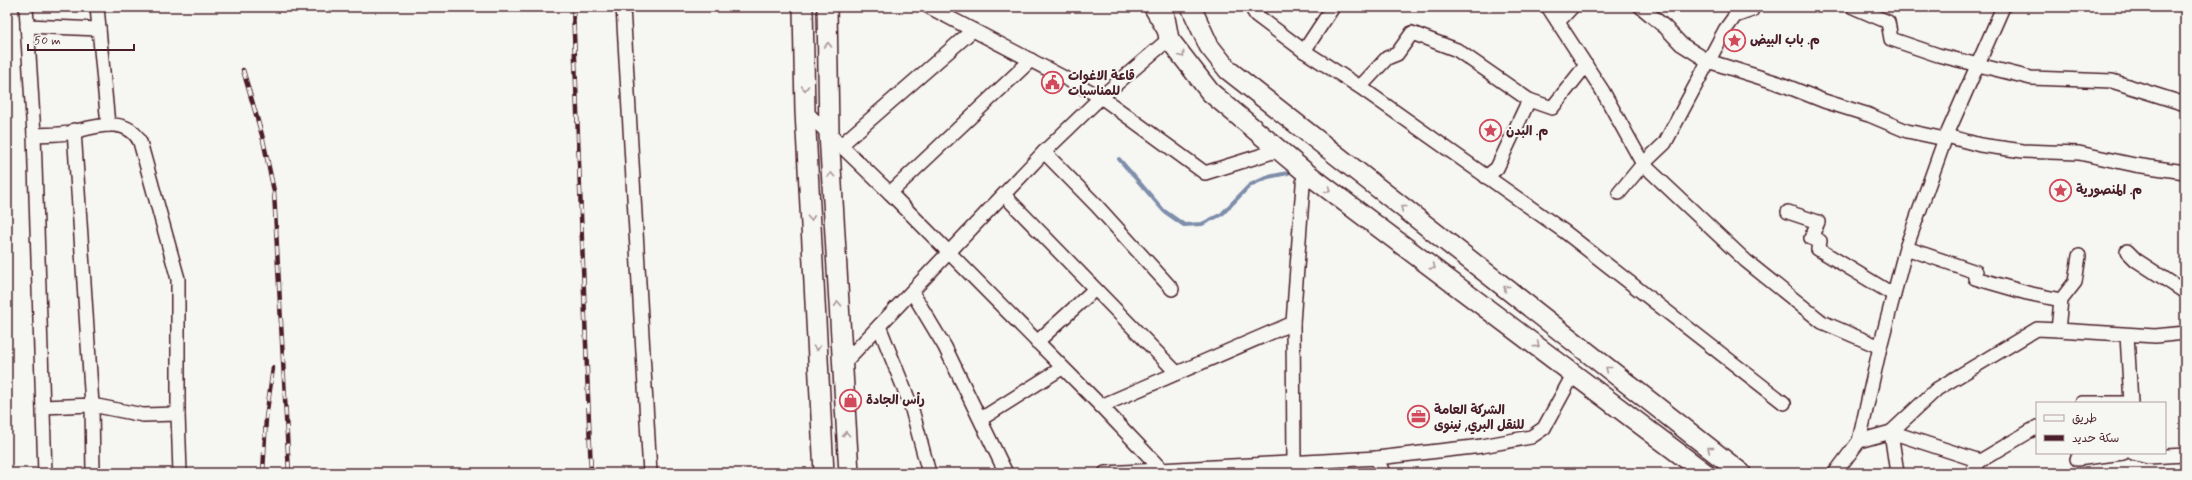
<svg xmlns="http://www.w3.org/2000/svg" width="2192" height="480" font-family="Mynerve,'Playpen Sans Arabic',sans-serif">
	<rect width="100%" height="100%" fill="#f6f6f2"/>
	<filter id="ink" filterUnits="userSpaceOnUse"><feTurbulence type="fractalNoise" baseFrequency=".025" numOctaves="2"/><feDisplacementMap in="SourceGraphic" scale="8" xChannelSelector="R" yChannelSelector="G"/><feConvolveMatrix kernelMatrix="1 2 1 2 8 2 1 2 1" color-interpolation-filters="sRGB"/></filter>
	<g filter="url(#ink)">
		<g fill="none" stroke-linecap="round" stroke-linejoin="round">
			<path stroke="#7d8daa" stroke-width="4" d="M 1119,159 L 1164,211 L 1184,225 L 1202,224 L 1222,214 L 1250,185 L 1268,177 L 1288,173"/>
			<defs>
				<g id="street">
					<path d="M 26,7 L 34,135 L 45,473"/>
					<path d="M 97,7 L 108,125"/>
					<path d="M 623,7 L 650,473"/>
					<path d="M 929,7 L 1101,97 L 1205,173 L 1279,150"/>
					<path d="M 1251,7 L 1256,15 L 1304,51 L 1360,87 L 1565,232 L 1784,403"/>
					<path d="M 1548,7 L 1602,90 L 1643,164 L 1746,261 L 1822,322 L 1880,347"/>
					<path d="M 1641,7 L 1665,27 L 1681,44 L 1708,61 L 1781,84 L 1824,101 L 1869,115 L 1907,131 L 1945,139"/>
					<path d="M 1853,7 L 1888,22 L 1891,39 L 1938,55 L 2031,78 L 2112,81 L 2185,104"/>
					<path d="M 2003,7 L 1945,139 L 1906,248 L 1880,347 L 1859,441 L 1891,432 L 1937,389 L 2037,329 L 2058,330"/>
					<path d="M 1558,22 L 1572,7"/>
					<path d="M 27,26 L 99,29"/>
					<path d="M 1304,51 L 1333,7"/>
					<path d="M 1360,87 L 1387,58 L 1397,54 L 1412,33 L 1457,50 L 1529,100"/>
					<path d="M 805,111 L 890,193 L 1101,406 L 1161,469"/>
					<path d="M 34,135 C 45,134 57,135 68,133 C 91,128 127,114 140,142 L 178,279 L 178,414 L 180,473"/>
					<path d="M 1947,136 L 1980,145 L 2023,151 L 2079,153 L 2135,165 L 2185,172"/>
					<path d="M 841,145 L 973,30"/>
					<path d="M 1044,152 L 1097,206 L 1172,289"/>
					<path d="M 1486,177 L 1497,168 L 1529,100 L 1552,108 L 1586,65"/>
					<path d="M 890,193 L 1031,60"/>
					<path d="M 1619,193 L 1643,164 L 1665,143 L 1725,30 L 1735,16 L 1752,10 L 1753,7"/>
					<path d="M 1005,196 L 1177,373"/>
					<path d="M 1788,212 L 1818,222 L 1811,238 L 1820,241 L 1818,249 L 1894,295"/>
					<path d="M 1906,248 L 1976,272 L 1975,278 L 2027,293 L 2061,300"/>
					<path d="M 2127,251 L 2136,260 L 2185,292"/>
					<path d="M 2079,256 L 2075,282 L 2061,300 L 2058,330 L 2155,336 L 2185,333"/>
					<path d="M 912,292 L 945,347 L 1006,473"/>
					<path d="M 879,326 L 911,406 L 929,473"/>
					<path d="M 2127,335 L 2131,403"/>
					<path d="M 1037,342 L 1095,289"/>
					<path d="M 841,366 L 1044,152 L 1101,97 L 1169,39 L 1150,7"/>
					<path d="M 2082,403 L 2128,403"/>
					<path d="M 1101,406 L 1293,323"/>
					<path d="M 43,407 L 92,405 L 74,130"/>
					<path d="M 981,419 L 1062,368"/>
					<path d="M 2133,453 L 2148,457 L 2185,455"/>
					<path d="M 1377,458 L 1482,446 L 1531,437 L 1544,428 L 1574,373"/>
					<path d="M 2077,459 L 2123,453"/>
					<path d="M 1294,463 L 1293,323 L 1304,171"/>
					<path d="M 93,473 L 92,405 L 143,415 L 178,414"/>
					<path d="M 1105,473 L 1377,458 L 1383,473"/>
					<path d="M 1835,473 L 1859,441"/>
					<path d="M 1897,473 L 1891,432 L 1980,461"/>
					<path d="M 1972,473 L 1973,470 L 1980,461 L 2037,427"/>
				</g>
				<g id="secondary">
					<path d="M 803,7 L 805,111 L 824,473"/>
					<path d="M 827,7 L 829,133 L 849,473"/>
					<path d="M 1163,7 L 1169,39 L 1210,92 L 1304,171 L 1705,473"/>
					<path d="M 1191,7 L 1209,46 L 1228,70 L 1741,473"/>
				</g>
			</defs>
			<use href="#street" stroke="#4a1f2b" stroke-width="16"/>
			<use href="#secondary" stroke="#4a1f2b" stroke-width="22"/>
			<use href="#street" stroke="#f6f6f2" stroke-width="13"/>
			<use href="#secondary" stroke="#f6f6f2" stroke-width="19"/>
			<defs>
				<g id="rail">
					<path d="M 573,7 L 591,473"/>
					<path d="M 243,70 L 262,135 L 274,191 L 289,473"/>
					<path d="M 263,473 L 266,418 L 273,368"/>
				</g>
			</defs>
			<use href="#rail" stroke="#4a1f2b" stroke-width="4.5"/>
			<use href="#rail" stroke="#f6f6f2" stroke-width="3" stroke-dasharray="9" stroke-linecap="butt"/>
		</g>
		<defs><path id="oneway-chevron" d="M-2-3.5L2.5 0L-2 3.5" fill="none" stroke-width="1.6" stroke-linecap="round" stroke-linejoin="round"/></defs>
		<g stroke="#a99598">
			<use href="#oneway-chevron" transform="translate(828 45) rotate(-91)"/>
			<use href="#oneway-chevron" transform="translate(1182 55) rotate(53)"/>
			<use href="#oneway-chevron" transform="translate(805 88) rotate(89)"/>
			<use href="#oneway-chevron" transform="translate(831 175) rotate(-93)"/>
			<use href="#oneway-chevron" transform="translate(1328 190) rotate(37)"/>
			<use href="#oneway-chevron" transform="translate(1403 208) rotate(-142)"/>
			<use href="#oneway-chevron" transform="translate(811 218) rotate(87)"/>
			<use href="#oneway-chevron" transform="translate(1433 267) rotate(37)"/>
			<use href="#oneway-chevron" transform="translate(1506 288) rotate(-142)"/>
			<use href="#oneway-chevron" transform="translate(838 304) rotate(-93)"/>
			<use href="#oneway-chevron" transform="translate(1537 345) rotate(37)"/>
			<use href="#oneway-chevron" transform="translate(817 348) rotate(87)"/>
			<use href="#oneway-chevron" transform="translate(1608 369) rotate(-142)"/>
			<use href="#oneway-chevron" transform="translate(846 434) rotate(-94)"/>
			<use href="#oneway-chevron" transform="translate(1710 449) rotate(-142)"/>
		</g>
	</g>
	<defs>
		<symbol id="sight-ring" viewBox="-11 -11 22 22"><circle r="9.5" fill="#f6f6f2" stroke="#d1495b" stroke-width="1.5"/><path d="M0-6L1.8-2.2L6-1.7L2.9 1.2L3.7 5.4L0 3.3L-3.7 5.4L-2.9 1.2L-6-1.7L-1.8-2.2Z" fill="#d1495b"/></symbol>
		<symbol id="civic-ring" viewBox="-11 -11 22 22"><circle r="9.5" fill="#f6f6f2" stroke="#d1495b" stroke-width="1.5"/><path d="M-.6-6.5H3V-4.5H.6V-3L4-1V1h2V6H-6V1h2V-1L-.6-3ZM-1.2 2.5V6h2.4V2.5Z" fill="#d1495b"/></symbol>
		<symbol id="shop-ring" viewBox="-11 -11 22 22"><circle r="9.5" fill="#f6f6f2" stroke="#d1495b" stroke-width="1.5"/><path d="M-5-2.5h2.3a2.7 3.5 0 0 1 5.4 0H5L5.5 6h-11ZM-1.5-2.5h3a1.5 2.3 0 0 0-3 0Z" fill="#d1495b"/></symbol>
		<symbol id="office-ring" viewBox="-11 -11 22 22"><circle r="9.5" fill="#f6f6f2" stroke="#d1495b" stroke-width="1.5"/><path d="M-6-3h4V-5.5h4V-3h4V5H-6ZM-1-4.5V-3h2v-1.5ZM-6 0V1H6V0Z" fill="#d1495b"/></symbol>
	</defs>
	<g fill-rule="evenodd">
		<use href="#sight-ring" x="1722" y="28" width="25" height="25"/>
		<use href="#civic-ring" x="1040" y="70" width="25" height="25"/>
		<use href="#sight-ring" x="1478" y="118" width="25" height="25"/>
		<use href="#sight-ring" x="2048" y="178" width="25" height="25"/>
		<use href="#shop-ring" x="838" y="388" width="25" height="25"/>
		<use href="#office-ring" x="1406" y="404" width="25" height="25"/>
	</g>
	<g text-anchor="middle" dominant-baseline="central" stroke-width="4" stroke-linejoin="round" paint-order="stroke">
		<g font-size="13" font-weight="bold" fill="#4a1f2b" stroke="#f6f6f2" text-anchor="start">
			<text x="1750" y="40">م. باب البيض</text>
			<text x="1068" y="76">قاعة الاغوات<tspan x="1068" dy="15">للمناسبات</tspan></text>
			<text x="1506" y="131">م. البدن</text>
			<text x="2076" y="190">م. المنصورية</text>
			<text x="866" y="400">رأس الجادة</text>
			<text x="1434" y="410">الشركة العامة<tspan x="1434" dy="15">للنقل البري, نينوى</tspan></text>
		</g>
	</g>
	<rect width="2192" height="480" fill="none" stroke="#f6f6f2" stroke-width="24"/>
	<rect x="12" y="12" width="2168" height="456" fill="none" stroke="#4a1f2b" stroke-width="1.5" filter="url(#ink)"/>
	<rect x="2036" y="402" width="130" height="52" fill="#f6f6f2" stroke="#b1a0a2"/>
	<rect x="2044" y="415" width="20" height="6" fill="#f6f6f2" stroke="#b1a0a2"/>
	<text x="2072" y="422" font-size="12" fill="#4a1f2b">طريق</text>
	<rect x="2044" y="435" width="20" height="6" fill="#4a1f2b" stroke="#b1a0a2"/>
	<text x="2072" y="442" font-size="12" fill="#4a1f2b">سكة حديد</text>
	<path d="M28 44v6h106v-6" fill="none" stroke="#4a1f2b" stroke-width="2"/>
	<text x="34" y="44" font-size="12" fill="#4a1f2b" stroke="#f6f6f2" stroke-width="3" paint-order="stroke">50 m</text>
</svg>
